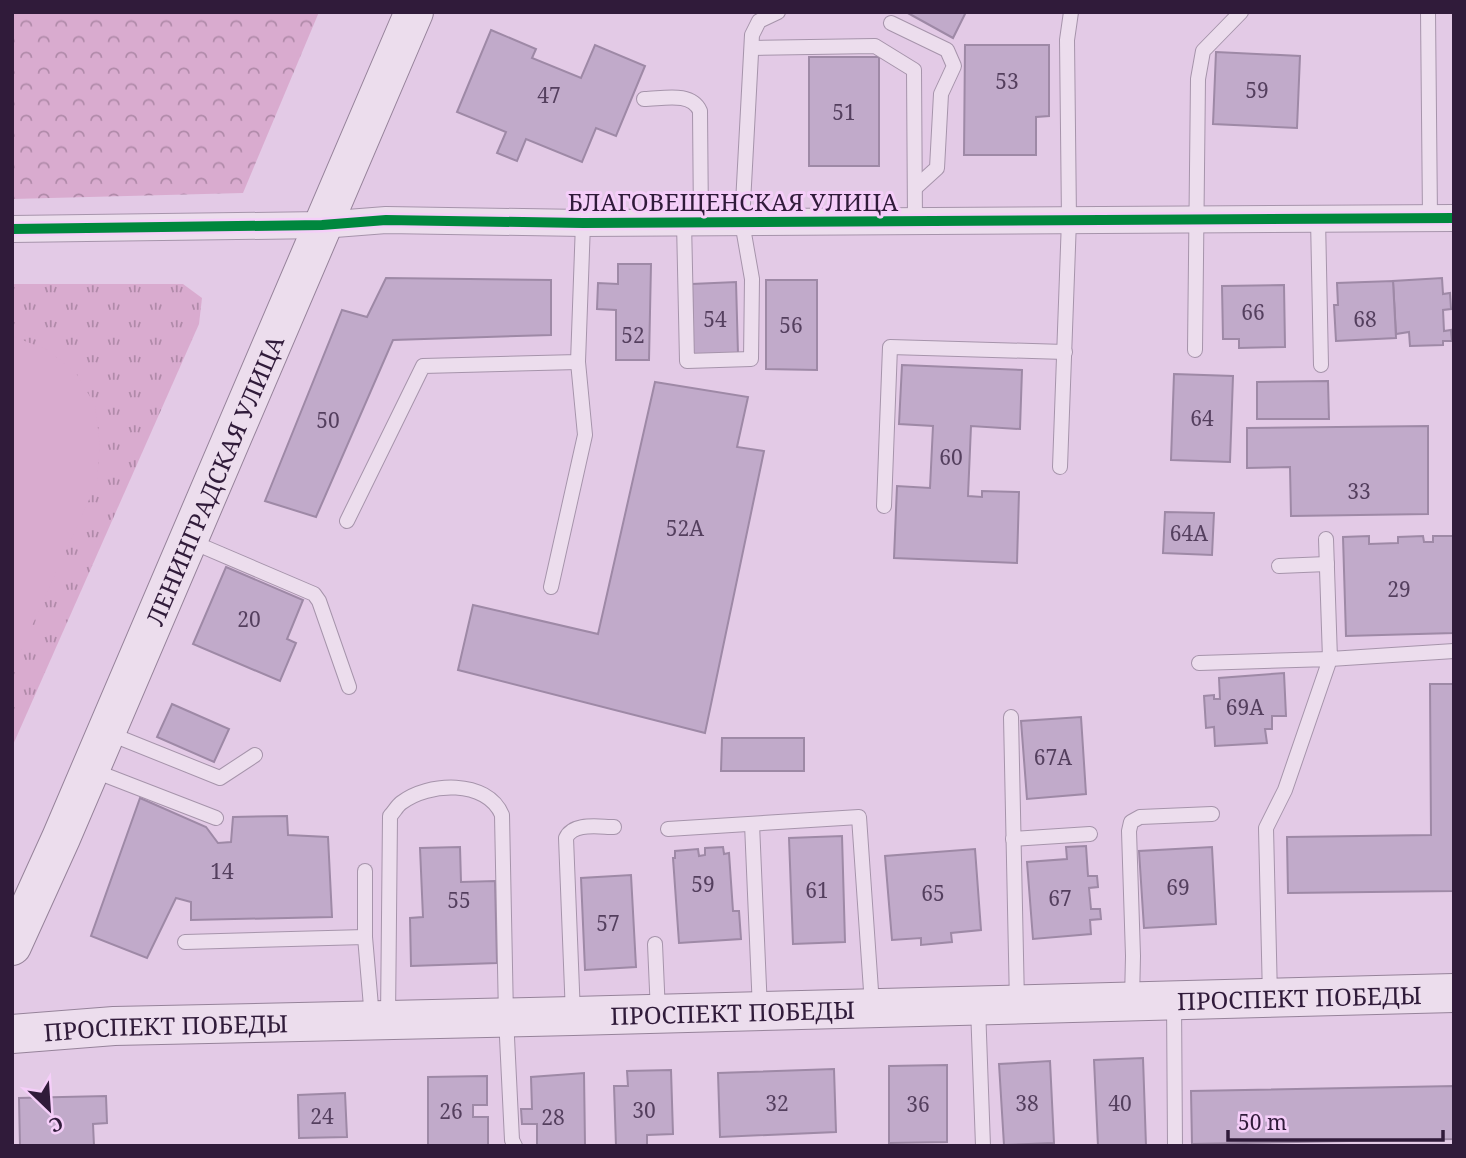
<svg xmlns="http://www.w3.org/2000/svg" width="1466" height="1158" font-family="'Noto Serif',serif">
	<defs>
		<pattern id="grass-tufts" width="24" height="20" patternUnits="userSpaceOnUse" patternTransform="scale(1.75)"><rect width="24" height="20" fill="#d9abcf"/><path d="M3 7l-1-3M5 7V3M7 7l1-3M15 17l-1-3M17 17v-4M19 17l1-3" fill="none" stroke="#b08aa9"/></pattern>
		<pattern id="park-crowns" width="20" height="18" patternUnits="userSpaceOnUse" patternTransform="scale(1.75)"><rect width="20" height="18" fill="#d9abcf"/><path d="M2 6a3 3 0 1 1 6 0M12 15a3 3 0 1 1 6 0" fill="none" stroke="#b08aa9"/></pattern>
	</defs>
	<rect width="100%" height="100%" fill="#e3cae6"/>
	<path fill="url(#grass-tufts)" d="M 12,284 L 183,284 L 202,298 L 199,324 L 12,747 Z"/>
	<path fill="url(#park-crowns)" d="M 12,12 L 319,12 L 243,193 L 12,199 Z"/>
	<path fill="#d9abcf" d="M 12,336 L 48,350 L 76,373 L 95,405 L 100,445 L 97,482 L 12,670 Z"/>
	<g fill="#c1aaca" stroke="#9e89a6" stroke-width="2">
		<path d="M 906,12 L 966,12 L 953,38 Z"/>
		<path d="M 491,30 L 536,49 L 532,58 L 581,78 L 595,45 L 645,66 L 616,136 L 596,128 L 582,162 L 526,139 L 517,161 L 497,153 L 506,132 L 457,112 Z"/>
		<path d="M 965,45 L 1049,45 L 1049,116 L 1036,117 L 1036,155 L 964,155 Z"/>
		<path d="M 1216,52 L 1300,56 L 1297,128 L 1213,124 Z"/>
		<rect x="809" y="57" width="70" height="109"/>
		<path d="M 618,264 L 651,264 L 649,360 L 616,360 L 616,310 L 597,309 L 598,283 L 618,284 Z"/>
		<path d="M 386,278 L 551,280 L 551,335 L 393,340 L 316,517 L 265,501 L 342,310 L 367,317 Z"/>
		<path d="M 1442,278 L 1443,294 L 1450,293 L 1451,309 L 1443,310 L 1444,331 L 1451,330 L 1452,341 L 1443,341 L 1443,345 L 1410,346 L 1409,332 L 1396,334 L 1393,281 Z"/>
		<path d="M 766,280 L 817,280 L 817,370 L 766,369 Z"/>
		<path d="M 1393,281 L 1396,338 L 1336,341 L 1334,305 L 1338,305 L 1337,283 Z"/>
		<path d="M 736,282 L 738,354 L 693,355 L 692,284 Z"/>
		<path d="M 1284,285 L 1285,347 L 1239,348 L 1239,339 L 1223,339 L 1222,286 Z"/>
		<path d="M 902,365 L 1022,370 L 1020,429 L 971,426 L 968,496 L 982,497 L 982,491 L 1019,492 L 1017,563 L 894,558 L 897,486 L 930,488 L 933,426 L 899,424 Z"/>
		<path d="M 1174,374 L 1233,376 L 1230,462 L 1171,460 Z"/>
		<path d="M 1328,381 L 1329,419 L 1257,419 L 1257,382 Z"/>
		<path d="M 655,382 L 748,397 L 737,447 L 764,451 L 705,733 L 458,670 L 473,605 L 598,634 Z"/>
		<path d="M 1428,426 L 1428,514 L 1291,516 L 1290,467 L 1247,468 L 1247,428 Z"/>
		<path d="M 1165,512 L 1214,513 L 1212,555 L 1163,553 Z"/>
		<path d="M 1369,536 L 1369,544 L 1398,543 L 1398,537 L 1423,536 L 1424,542 L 1433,542 L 1433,536 L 1454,536 L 1454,633 L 1346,636 L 1343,537 Z"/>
		<path d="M 226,567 L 303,600 L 287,639 L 296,643 L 280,681 L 193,644 Z"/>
		<path d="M 1284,673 L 1286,716 L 1272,716 L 1272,729 L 1265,729 L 1267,743 L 1215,746 L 1214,727 L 1206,728 L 1204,696 L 1214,695 L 1214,699 L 1220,699 L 1219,678 Z"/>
		<path d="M 1430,684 L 1454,684 L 1454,891 L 1288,893 L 1287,837 L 1431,835 Z"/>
		<path d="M 172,704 L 229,729 L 214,762 L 157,737 Z"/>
		<path d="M 1081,717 L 1086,794 L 1027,799 L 1021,721 Z"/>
		<path d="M 722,738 L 804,738 L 804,771 L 721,771 Z"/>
		<path d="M 140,798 L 206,827 L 218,843 L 231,842 L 233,817 L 287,816 L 288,835 L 328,837 L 332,917 L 191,920 L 191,902 L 176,898 L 147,958 L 91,936 Z"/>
		<path d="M 842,836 L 845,942 L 793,944 L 789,838 Z"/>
		<path d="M 1086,846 L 1088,876 L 1097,876 L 1098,887 L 1089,888 L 1091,909 L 1100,909 L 1101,919 L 1090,920 L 1091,934 L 1033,939 L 1027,862 L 1067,859 L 1066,847 Z"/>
		<path d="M 460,847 L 461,882 L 495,881 L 497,963 L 411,966 L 410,918 L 423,917 L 420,848 Z"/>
		<path d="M 723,847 L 724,854 L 729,853 L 733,911 L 739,911 L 741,939 L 679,943 L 673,858 L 675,858 L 675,851 L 698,849 L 699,856 L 705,855 L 705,848 Z"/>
		<path d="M 1212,847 L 1216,924 L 1144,928 L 1139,851 Z"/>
		<path d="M 975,849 L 981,930 L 951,933 L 952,942 L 921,945 L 921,938 L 892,940 L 885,856 Z"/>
		<path d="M 631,875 L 636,967 L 585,970 L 581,878 Z"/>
		<path d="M 1143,1058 L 1146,1146 L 1098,1146 L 1094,1060 Z"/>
		<path d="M 1050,1061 L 1054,1143 L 1004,1145 L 999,1064 Z"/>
		<path d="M 947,1065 L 947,1142 L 889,1143 L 889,1066 Z"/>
		<path d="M 834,1069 L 836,1132 L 720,1137 L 718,1073 Z"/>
		<path d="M 671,1070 L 673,1134 L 647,1135 L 647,1146 L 616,1146 L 614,1086 L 628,1086 L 627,1071 Z"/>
		<path d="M 584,1073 L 585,1146 L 537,1146 L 537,1124 L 522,1124 L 521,1109 L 532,1109 L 531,1077 Z"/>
		<path d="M 487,1076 L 487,1105 L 473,1105 L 473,1117 L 488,1117 L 488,1146 L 428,1146 L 428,1077 Z"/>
		<path d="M 1454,1086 L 1454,1139 L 1192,1144 L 1191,1091 Z"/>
		<path d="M 345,1093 L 347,1137 L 299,1138 L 298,1095 Z"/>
		<path d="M 106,1096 L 107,1123 L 93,1124 L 94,1146 L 20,1146 L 19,1098 Z"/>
	</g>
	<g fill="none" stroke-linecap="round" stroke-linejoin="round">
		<defs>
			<g id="service">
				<path d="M 1428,12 L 1430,218"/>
				<path d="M 891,23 L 947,50 L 954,66 L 941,94 L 937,168 L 915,188"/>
				<path d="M 752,48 L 875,46 L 914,70 L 915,222"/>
				<path d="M 644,99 C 662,99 691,91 700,111 L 701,223"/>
				<path d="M 1318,219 L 1321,365"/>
				<path d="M 684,222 L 687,361 L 751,359 L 752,279 L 742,222 L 752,35 L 759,21 L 778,12"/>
				<path d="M 1195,350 L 1198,79 L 1203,51 L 1241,12"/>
				<path d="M 1060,467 L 1069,220 L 1067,40 L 1071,12"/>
				<path d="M 884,506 L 890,347 L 1065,352"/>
				<path d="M 347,521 L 423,366 L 578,362 L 583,223"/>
				<path d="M 1326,539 L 1330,659 L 1454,651"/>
				<path d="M 190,541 L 314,594 L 319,601 L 349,687"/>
				<path d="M 1279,566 L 1327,564"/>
				<path d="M 551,587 L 585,435 L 578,362"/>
				<path d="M 1199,663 L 1330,659 L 1285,790 L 1266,828 L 1270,997"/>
				<path d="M 1011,717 L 1017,1003"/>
				<path d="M 108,733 L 220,778 L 255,755"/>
				<path d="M 92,770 L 216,818"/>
				<path d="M 752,824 L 760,1010"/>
				<path d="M 668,829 L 859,817 L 872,1005"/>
				<path d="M 1013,839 L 1090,834"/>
				<path d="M 365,871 L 365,937"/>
				<path d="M 185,942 L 365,937 L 372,1018"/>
				<path d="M 655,944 L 658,1013"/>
				<path d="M 1132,1000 L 1133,956 L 1129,831 L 1131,822 L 1140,817 L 1212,814"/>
				<path d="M 1174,1000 L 1175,1146"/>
				<path d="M 978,1007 L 983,1146"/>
				<path d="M 573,1015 L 566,838 C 573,822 599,827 614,827"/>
				<path d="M 388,1018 L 390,816 C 394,812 397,806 401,803 C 428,782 487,779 502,815 L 506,1017 L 512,1140 L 515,1146"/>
			</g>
			<path id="minor" d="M 12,229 L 322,225 L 386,220 L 583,223 L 1454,218"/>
			<g id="secondary">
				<path id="s1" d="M 12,946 L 61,838 L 414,12"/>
				<path id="s2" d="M 12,1034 L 114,1026 L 573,1016 L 1454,993"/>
			</g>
		</defs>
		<use href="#service" stroke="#a694ab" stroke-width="16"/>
		<use href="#minor" stroke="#a694ab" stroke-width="28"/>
		<use href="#secondary" stroke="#96839a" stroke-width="40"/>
		<use href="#service" stroke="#ecdded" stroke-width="14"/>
		<use href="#minor" stroke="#ecdded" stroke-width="26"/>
		<use href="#secondary" stroke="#ecdded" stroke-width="38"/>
		<defs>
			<path id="cycleway" d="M 12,229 L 322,225 L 386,220 L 583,223 L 1454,218"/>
		</defs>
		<use href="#cycleway" stroke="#f5cef9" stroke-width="15"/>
		<use href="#cycleway" stroke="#00873e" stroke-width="10"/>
	</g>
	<g text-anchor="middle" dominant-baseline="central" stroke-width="6" stroke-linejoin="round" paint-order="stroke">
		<g font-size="21" fill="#543f5e">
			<text x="1007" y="81">53</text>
			<text x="1257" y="90">59</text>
			<text x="549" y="95">47</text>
			<text x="844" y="112">51</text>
			<text x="1253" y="312">66</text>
			<text x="715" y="319">54</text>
			<text x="1365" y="319">68</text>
			<text x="791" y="325">56</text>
			<text x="633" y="335">52</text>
			<text x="1202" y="418">64</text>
			<text x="328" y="420">50</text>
			<text x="951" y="457">60</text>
			<text x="1359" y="491">33</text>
			<text x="685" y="528">52А</text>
			<text x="1189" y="533">64А</text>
			<text x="1399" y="589">29</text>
			<text x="249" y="619">20</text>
			<text x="1245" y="707">69А</text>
			<text x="1053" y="757">67А</text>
			<text x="222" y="871">14</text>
			<text x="703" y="884">59</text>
			<text x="1178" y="887">69</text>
			<text x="817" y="890">61</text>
			<text x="933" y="893">65</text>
			<text x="1060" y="898">67</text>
			<text x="459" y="900">55</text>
			<text x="608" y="923">57</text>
			<text x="777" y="1103">32</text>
			<text x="1027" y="1103">38</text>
			<text x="1120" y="1103">40</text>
			<text x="918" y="1104">36</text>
			<text x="644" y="1110">30</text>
			<text x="451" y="1111">26</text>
			<text x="322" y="1116">24</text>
			<text x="553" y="1117">28</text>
		</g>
		<g font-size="24" fill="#301b3a" stroke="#f5cef9">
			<text x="733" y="201">БЛАГОВЕЩЕНСКАЯ УЛИЦА</text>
			<text stroke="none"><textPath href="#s1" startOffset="508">ЛЕНИНГРАДСКАЯ УЛИЦА</textPath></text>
			<text stroke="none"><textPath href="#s2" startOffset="1288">ПРОСПЕКТ ПОБЕДЫ</textPath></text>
			<text stroke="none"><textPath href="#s2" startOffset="721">ПРОСПЕКТ ПОБЕДЫ</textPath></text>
			<text stroke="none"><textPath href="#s2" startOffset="154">ПРОСПЕКТ ПОБЕДЫ</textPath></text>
		</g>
	</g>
	<rect width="1466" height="1158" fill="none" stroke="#301b3a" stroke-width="28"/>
	<g transform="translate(49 1109) rotate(155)" stroke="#f5cef9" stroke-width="5" paint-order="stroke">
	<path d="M0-5L12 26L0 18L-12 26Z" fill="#301b3a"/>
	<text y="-10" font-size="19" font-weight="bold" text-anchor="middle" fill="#301b3a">С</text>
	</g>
	<path d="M1228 1130v10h215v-10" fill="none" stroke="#301b3a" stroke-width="3.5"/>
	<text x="1238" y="1130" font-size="21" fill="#301b3a" stroke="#f5cef9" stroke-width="5" paint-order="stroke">50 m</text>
</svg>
